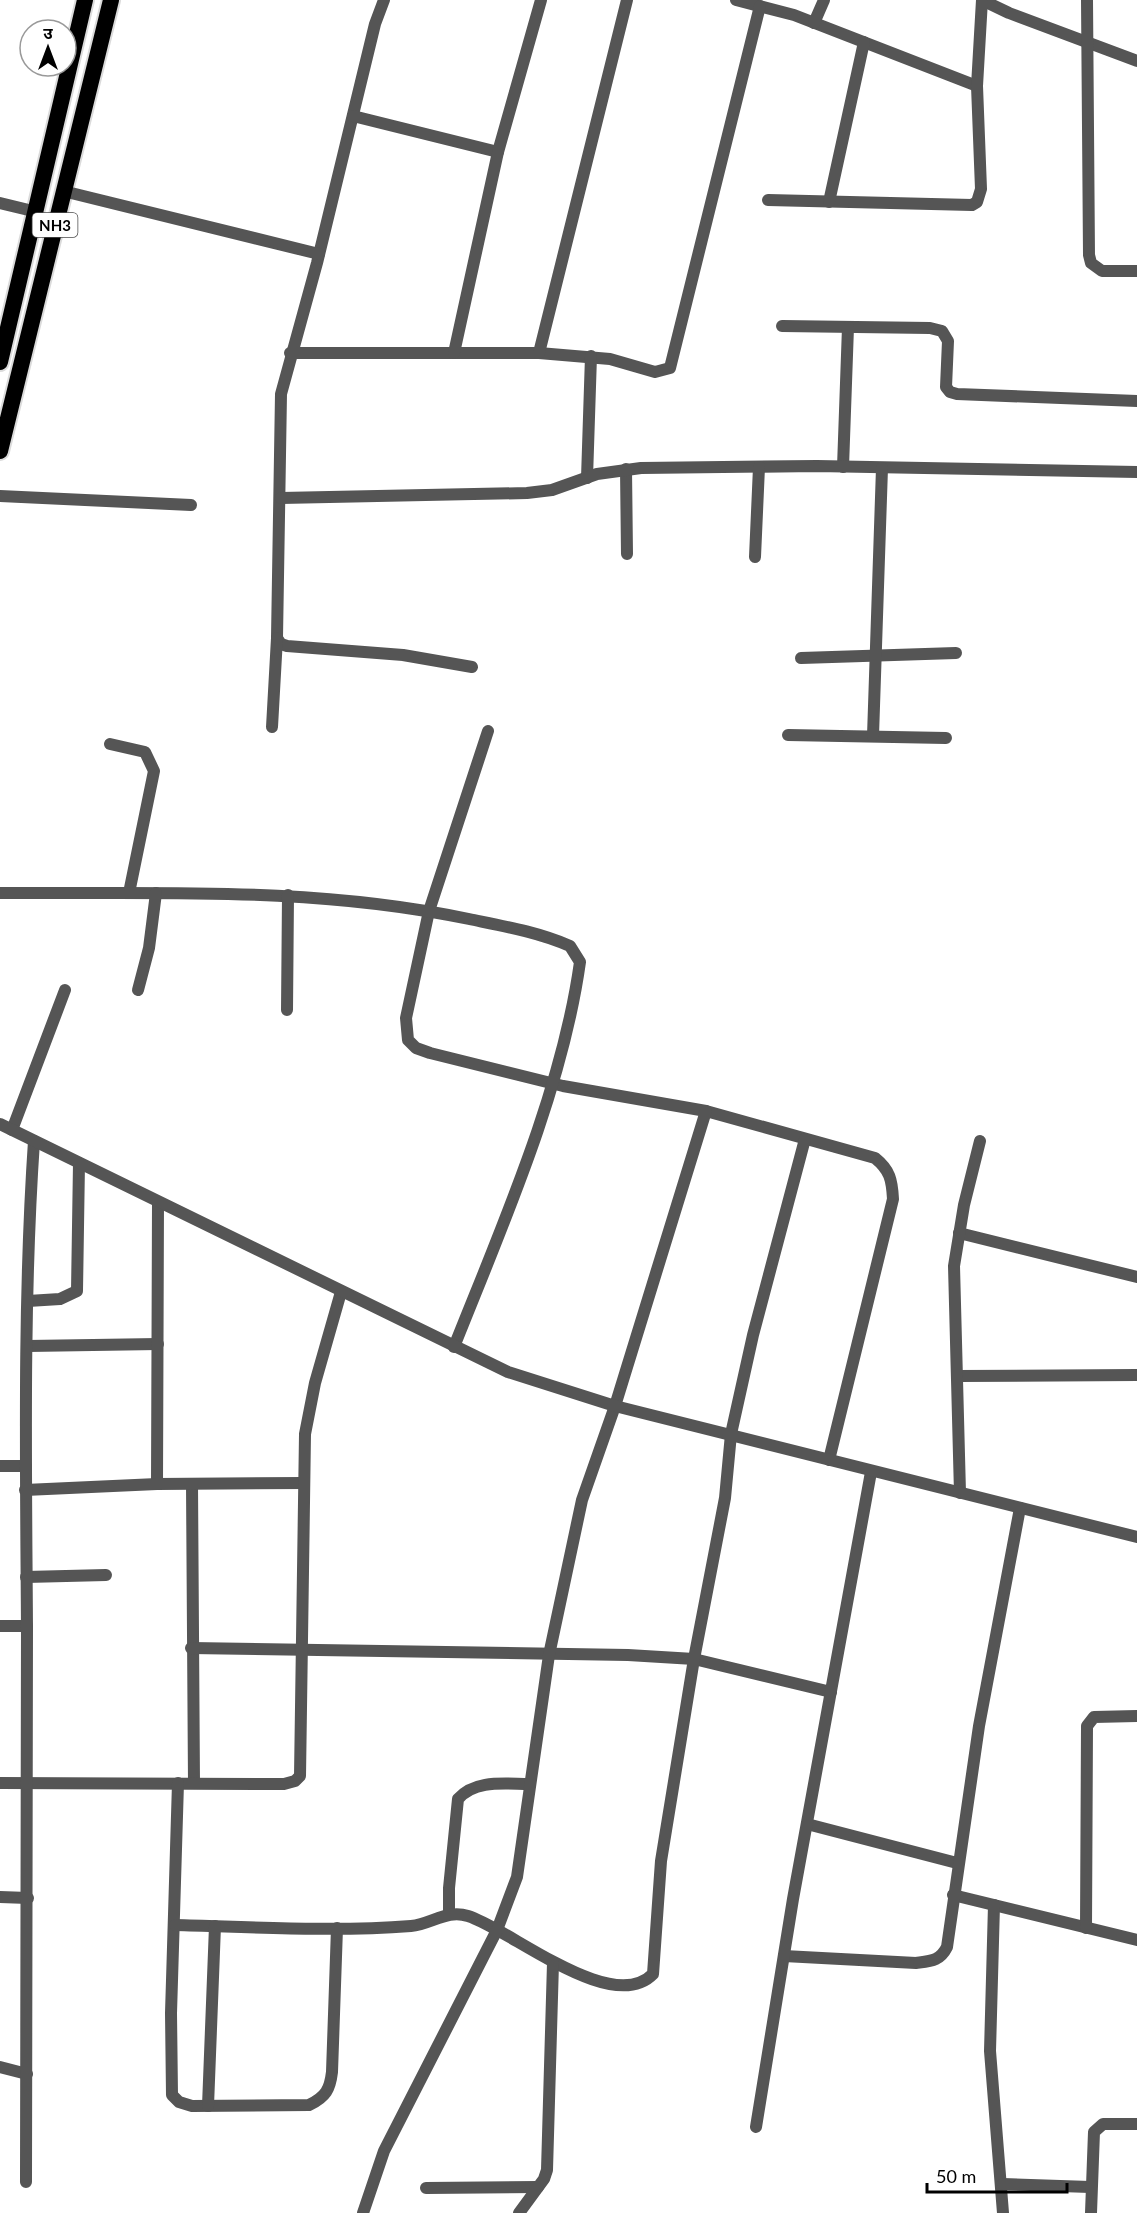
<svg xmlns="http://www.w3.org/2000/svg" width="1137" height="2213" font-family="Lato,'Noto Sans Devanagari',sans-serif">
	<rect width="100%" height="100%" fill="#fff"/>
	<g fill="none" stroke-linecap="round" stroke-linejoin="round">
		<defs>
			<g id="trunk">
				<path d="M 0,362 L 85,0"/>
				<path d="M 0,451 L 111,0"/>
			</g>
		</defs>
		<use href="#trunk" stroke="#dbdbdb" stroke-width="20"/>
		<g stroke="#555" stroke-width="12">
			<path d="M 384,0 L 375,24 L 317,263 L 281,394 L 277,638 L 281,644 L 287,646 L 403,655 L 472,667"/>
			<path d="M 736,0 L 794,15 L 977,86"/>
			<path d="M 982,0 L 1009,13 L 1137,61"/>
			<path d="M 1087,0 L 1089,255 L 1091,263 L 1102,271 L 1137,271"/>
			<path d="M 814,23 L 824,0"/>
			<path d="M 353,116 L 498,152"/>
			<path d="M 63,191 L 319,254"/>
			<path d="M 768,200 L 972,205 L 977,202 L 981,189 L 977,86 L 982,0"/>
			<path d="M 829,202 L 864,42"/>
			<path d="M 0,203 L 37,212"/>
			<path d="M 782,326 L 930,328 L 942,331 L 948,341 L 946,387 L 950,392 L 957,394 L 1137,401"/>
			<path d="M 290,353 L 539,353 L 610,359 L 655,372 L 670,368 L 760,6"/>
			<path d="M 454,353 L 498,152 L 541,0"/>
			<path d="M 539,353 L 627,0"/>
			<path d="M 843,467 L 848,327"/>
			<path d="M 626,469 L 627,554"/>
			<path d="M 587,478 L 591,356"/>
			<path d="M 0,496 L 191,505"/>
			<path d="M 281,498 L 527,493 L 552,490 L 597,474 L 641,468 L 817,466 L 1137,472"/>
			<path d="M 755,557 L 759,467"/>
			<path d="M 801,658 L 956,653"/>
			<path d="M 272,727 L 277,638"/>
			<path d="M 488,731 L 429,911 L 406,1018 L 408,1040 L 416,1048 L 430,1053 L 563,1086 L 706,1111 L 875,1158 C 890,1170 892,1180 893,1199 L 829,1460"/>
			<path d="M 788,735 L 946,738"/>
			<path d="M 873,736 L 882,468"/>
			<path d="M 110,744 L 145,752 L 154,771 L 129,893"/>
			<path d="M 0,893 C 157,894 314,886 469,919 C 503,926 538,932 570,946 L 580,962 C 562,1091 502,1226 454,1347"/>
			<path d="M 138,990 L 149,948 L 156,893"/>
			<path d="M 287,1010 L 288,895"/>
			<path d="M 12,1130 L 65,990"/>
			<path d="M 959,1233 L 1137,1277"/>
			<path d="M 28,1301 L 60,1299 L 77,1291 L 79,1163"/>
			<path d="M 28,1346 L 158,1344"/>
			<path d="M 957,1376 L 1137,1375"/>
			<path d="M 0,1466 L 26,1466"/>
			<path d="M 157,1484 L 158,1202"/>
			<path d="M 192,1484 L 194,1783"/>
			<path d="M 25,1490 L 157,1484 L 304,1483"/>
			<path d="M 960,1493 L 954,1266 L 964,1205 L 980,1141"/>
			<path d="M 26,1577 L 106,1575"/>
			<path d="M 0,1626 L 27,1626"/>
			<path d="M 191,1648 L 628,1655 L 694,1659 L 831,1692"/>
			<path d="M 0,1783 L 284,1784 L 295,1781 L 300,1776 L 305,1434 L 315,1383 L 341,1292"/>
			<path d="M 178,1783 L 171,2013 L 172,2095 L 179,2102 L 192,2106 L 309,2105 C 326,2097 330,2089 332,2072 L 337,1928"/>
			<path d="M 807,1824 L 957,1863"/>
			<path d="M 953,1895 L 1137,1940"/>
			<path d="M 0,1897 L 28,1898"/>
			<path d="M 994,1905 L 990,2051 L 1003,2213"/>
			<path d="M 449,1914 L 449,1888 L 458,1799 C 475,1779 506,1784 529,1784"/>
			<path d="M 175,1925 C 253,1927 333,1932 411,1926 C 432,1924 447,1909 468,1916 C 510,1929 612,2016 653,1974 L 661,1861 L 694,1659 L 725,1498 L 731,1434 L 753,1335 L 805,1139"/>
			<path d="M 1086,1928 L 1087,1726 L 1094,1717 L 1137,1716"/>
			<path d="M 784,1956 L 916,1963 C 931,1961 940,1961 947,1947 L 979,1726 L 1020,1508"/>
			<path d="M 0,2067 L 27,2074"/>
			<path d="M 208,2106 L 215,1926"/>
			<path d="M 756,2127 L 793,1899 L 871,1472"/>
			<path d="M 26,2182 C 28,1997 28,1812 27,1628 C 26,1466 23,1303 34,1141"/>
			<path d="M 1003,2184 L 1090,2187"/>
			<path d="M 426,2188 L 538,2187"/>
			<path d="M 363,2213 L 384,2151 L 497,1930 L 517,1877 L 549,1655 L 582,1500 L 615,1406 L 706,1111"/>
			<path d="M 519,2213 L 544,2179 L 547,2170 L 553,1963"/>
			<path d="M 1091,2213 L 1094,2132 L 1103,2124 L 1137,2124"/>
		</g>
		<path stroke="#555" stroke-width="12" d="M 0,1124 L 508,1372 L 615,1406 L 1137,1537"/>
		<use href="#trunk" stroke="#000" stroke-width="16"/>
	</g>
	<g text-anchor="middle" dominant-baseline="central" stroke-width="4.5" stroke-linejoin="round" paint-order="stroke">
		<rect fill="#fff" stroke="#4c4c4c" stroke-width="1.5" x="32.5" y="213" width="45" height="24" rx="4.5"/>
		<g font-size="15" font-weight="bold" fill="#000">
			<text x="55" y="225">NH3</text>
		</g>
	</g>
	<g transform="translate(48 48)"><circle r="28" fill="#ffffff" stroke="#999999" stroke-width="1.5"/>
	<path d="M0-4.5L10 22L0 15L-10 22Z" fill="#000000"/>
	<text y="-9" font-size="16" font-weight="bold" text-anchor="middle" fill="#000000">उ</text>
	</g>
	<path d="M927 2183v9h140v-9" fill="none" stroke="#000000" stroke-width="3"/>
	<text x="936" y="2183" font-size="18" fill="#000000" stroke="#ffffff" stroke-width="4.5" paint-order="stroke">50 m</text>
</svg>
